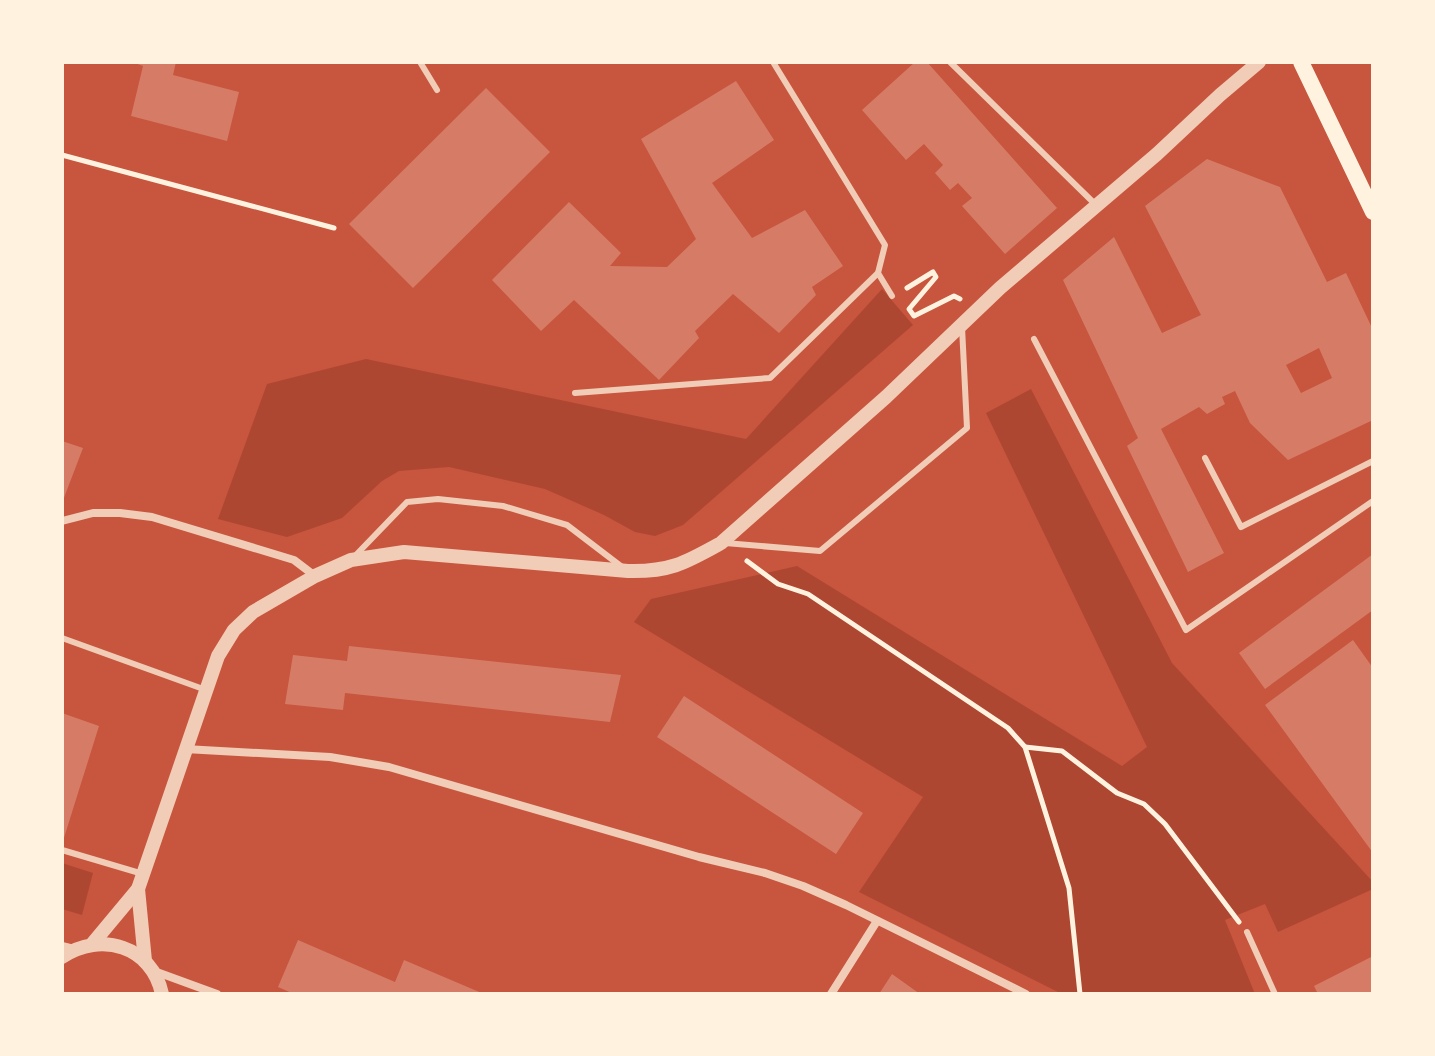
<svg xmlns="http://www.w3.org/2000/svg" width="1435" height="1056" font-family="'Golos Text',sans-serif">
	<rect width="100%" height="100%" fill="#c8553d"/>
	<g fill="#ae4732">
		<path d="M 882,289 L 913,325 L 683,525 L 655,536 L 635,532 L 604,515 L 545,489 L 449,467 L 399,471 L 382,481 L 342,518 L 287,537 L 218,519 L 267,384 L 366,359 L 746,439 Z"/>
		<path d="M 1031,389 L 1172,663 L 1373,882 L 1373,889 L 1278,932 L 1265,904 L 1225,920 L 1255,994 L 1062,994 L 859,892 L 923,797 L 634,622 L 651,599 L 797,566 L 1122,766 L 1147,747 L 986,413 Z"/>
		<path d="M 62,863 L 93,873 L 82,915 L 62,909 Z"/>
	</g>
	<g fill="#d67c66" fill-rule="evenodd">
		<path d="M 132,62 L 176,62 L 173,75 L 239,92 L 227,141 L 131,116 L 143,66 Z"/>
		<path d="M 915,62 L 927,62 L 1057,208 L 1005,254 L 962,206 L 972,198 L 958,183 L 950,190 L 935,173 L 943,165 L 924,144 L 906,160 L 862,110 Z"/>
		<path d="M 736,81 L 774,140 L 712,183 L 752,238 L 805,210 L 843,266 L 812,287 L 816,295 L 779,333 L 733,294 L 695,331 L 699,338 L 659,380 L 574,300 L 541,331 L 492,280 L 569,202 L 621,253 L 610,266 L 667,267 L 696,239 L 641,139 Z"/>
		<path d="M 486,88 L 550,152 L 413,288 L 349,224 Z"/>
		<path d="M 1207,159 L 1280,187 L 1327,282 L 1346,273 L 1373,330 L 1373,420 L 1288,460 L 1250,423 L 1235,391 L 1222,397 L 1225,404 L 1207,414 L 1199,407 L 1161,429 L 1224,553 L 1188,572 L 1127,446 L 1138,438 L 1063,280 L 1114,237 L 1162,333 L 1201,315 L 1145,206 ZM 1319,348 L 1332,378 L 1301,393 L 1286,365 Z"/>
		<path d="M 62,441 L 83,448 L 62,503 Z"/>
		<path d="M 1373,554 L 1373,610 L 1265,689 L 1239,653 Z"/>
		<path d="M 1353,640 L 1373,668 L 1373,853 L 1265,705 Z"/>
		<path d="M 349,646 L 621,675 L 610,722 L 345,693 L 343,710 L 285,704 L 293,655 L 347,661 Z"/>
		<path d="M 684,696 L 863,813 L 836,854 L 657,737 Z"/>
		<path d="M 62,713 L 99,726 L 63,841 L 62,841 Z"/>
		<path d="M 298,940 L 395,982 L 404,960 L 484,994 L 294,994 L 278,987 Z"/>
		<path d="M 1373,956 L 1373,994 L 1318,994 L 1314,986 Z"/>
		<path d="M 892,974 L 920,994 L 879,994 Z"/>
	</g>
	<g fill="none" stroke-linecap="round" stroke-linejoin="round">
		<g stroke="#fff3e0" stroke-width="5">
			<path d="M 62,155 L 334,228"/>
			<path d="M 907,288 L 933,272 L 936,277 L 909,309 L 914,316 L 954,296 L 960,299"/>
			<path d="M 747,561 L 778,584 L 808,594 L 1008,728 L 1025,747 L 1069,888 L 1080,994"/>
			<path d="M 1025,747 L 1062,751 L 1117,793 L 1144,804 L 1165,824 L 1239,922"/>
		</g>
		<g stroke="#f1ccb7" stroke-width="6">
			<path d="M 420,62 L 437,90"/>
			<path d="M 773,62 L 885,245 L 878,273 L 892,296"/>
			<path d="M 950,62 L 1096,205"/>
			<path d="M 1034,339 L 1186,630 L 1373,501"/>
			<path d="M 575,393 L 770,378 L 878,273"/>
			<path d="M 1205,458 L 1241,527 L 1373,461"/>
			<path d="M 725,543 L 820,551 L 967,428 L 962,327"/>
			<path d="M 354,557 L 407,502 L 438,499 L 503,506 L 567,525 L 622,567"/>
			<path d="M 62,638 L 206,690"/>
			<path d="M 62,850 L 143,874"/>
			<path d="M 1247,932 L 1275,994"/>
		</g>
		<g stroke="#f1ccb7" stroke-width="8">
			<path d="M 62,521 L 93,513 L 120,513 L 152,517 L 294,560 L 315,576"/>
			<path d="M 185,749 L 330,757 L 389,767 L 699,857 L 765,873 L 803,886 L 846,905 L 1026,994"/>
			<path d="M 62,946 L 74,949"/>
			<path d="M 154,971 L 217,994"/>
			<path d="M 831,994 L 877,921"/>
		</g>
		<g stroke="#f1ccb7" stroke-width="14">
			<path d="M 138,889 L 145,961"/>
			<path d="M 93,943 L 138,889 L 218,656 L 234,630 L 253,612 L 315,576 L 351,560 L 404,552 L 628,571 C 670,572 685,563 721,543 L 886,397 L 1000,288 L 1157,154 L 1220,95 L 1259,62"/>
			<path d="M 62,957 C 101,931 152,946 162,994"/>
		</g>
		<path stroke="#fff3e0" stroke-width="16" d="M 1301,62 L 1373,212"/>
	</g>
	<rect width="1435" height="1056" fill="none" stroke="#fff3e0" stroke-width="128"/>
</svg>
